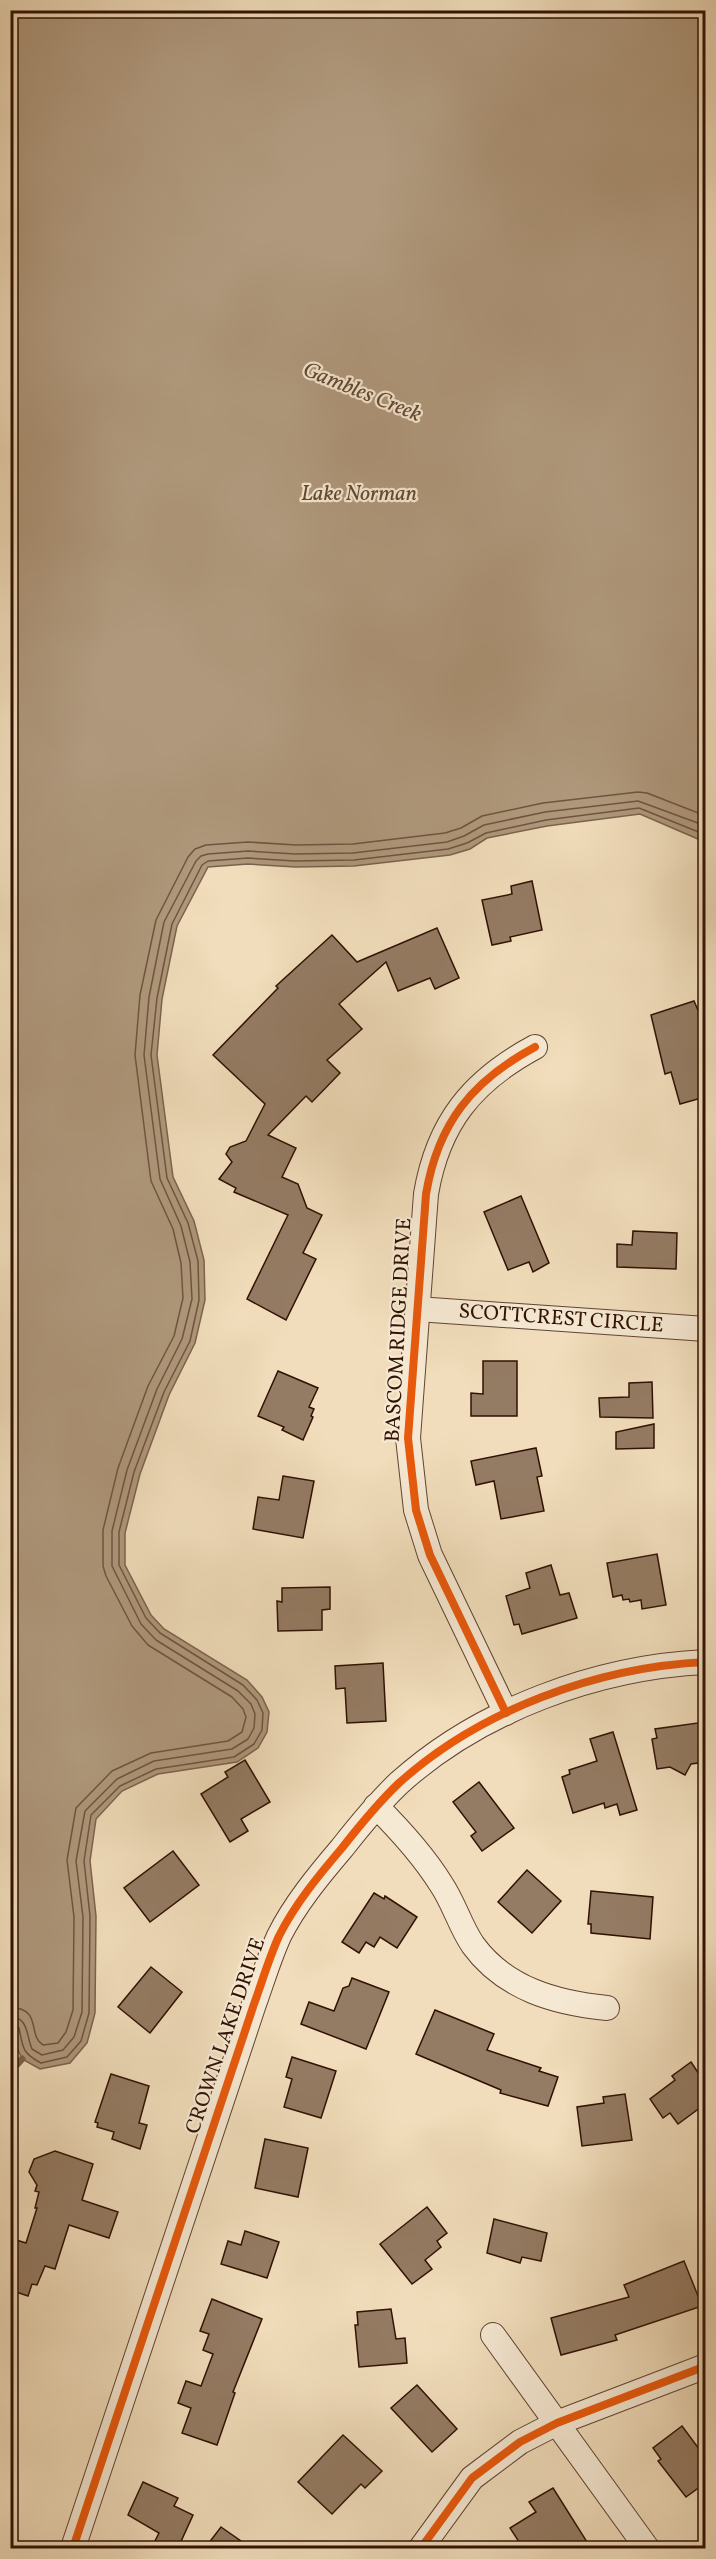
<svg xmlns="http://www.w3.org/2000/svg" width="716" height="2559" font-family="Vollkorn,serif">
	<rect width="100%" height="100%" fill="#f1ddbb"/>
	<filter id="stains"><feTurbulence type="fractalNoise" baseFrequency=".00333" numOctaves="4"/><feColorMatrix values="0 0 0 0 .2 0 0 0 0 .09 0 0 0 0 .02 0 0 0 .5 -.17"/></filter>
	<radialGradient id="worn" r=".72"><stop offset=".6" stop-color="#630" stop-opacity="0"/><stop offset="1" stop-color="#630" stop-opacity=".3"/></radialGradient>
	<path fill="#af987c" stroke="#7c624c" stroke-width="1.5" d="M 10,11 L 706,11 L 705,842 L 640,814 L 547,826 L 487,838 L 470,849 L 450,855 L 354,866 L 295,867 L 248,864 L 208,867 L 177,926 L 162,999 L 157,1055 L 173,1177 L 194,1221 L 204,1260 L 205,1300 L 195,1343 L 169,1395 L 140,1474 L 125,1533 L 125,1565 L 151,1615 L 164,1629 L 247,1680 L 262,1697 L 269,1712 L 267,1732 L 258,1748 L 237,1762 L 158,1774 L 122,1791 L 96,1819 L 90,1861 L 96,1916 L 95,2013 L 87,2043 L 70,2063 L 40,2069 L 22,2059 L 16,2045 L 10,2011 Z"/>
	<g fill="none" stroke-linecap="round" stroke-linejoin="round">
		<g stroke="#705440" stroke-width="1.5">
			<path d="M 10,2007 C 43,2009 27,2035 43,2045 L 58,2043 L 66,2032 L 73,2010 L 74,1917 L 67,1860 L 76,1808 L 112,1771 L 151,1753 L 228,1741 L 242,1732 L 246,1717 L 243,1709 L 232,1697 L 148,1645 L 132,1626 L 106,1576 L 103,1566 L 103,1530 L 118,1468 L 148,1386 L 174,1336 L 183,1298 L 181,1263 L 173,1229 L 151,1181 L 135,1055 L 140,995 L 156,920 L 188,857 L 195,849 L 206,845 L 248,842 L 296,845 L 353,844 L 445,833 L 461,828 L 482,816 L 543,803 L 638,792 L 647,793 L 706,816"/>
			<path d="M 10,2016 C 29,2018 26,2035 32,2049 L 42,2055 L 63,2050 L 74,2037 L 82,2012 L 83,1917 L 76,1861 L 85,1811 L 117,1779 L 154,1761 L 232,1749 L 248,1739 L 254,1728 L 255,1714 L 251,1704 L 238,1691 L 156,1640 L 141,1624 L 112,1566 L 112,1531 L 127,1470 L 157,1389 L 182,1339 L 192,1299 L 190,1262 L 181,1226 L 160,1179 L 144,1055 L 149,997 L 164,922 L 196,861 L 201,856 L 208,854 L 248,851 L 295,854 L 353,853 L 447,842 L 464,836 L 484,825 L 545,812 L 638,801 L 706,826"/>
			<path d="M 10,2024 L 19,2028 C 23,2048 22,2053 41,2063 L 67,2057 L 81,2041 L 89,2013 L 90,1916 L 84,1861 L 91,1815 L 120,1786 L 156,1769 L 234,1757 L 254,1744 L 262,1730 L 263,1713 L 257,1700 L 243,1685 L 160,1633 L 146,1618 L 119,1565 L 119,1532 L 134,1472 L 164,1392 L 190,1341 L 199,1300 L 198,1261 L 188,1223 L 167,1178 L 151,1055 L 157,998 L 172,924 L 202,865 L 208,861 L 248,858 L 295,861 L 354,860 L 448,849 L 467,843 L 486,833 L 546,820 L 639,808 L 706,835"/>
		</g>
		<path stroke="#7c624c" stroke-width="7" d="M 10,2072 L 22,2059"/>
	</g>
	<g fill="#947b63" stroke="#301103" stroke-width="1.5">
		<path d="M 532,881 L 542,930 L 510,937 L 511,941 L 492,945 L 482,900 L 512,894 L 511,886 Z"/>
		<path d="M 437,928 L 459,978 L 435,989 L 430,978 L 398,991 L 386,962 L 339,1004 L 362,1029 L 327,1060 L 340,1073 L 312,1102 L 306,1096 L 268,1135 L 296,1148 L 282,1177 L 298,1184 L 307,1208 L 322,1215 L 303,1253 L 316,1259 L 286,1320 L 247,1299 L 288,1215 L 234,1192 L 236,1188 L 219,1179 L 232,1162 L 226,1154 L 230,1147 L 246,1141 L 265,1104 L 213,1055 L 278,988 L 276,986 L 332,935 L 357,962 Z"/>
		<path d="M 694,1001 L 705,1026 L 705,1097 L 680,1104 L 671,1072 L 665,1074 L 651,1015 Z"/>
		<path d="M 521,1196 L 549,1263 L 533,1272 L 529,1262 L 508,1270 L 484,1212 Z"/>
		<path d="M 633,1231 L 677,1233 L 676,1269 L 617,1267 L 617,1244 L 632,1245 Z"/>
		<path d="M 483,1361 L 517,1361 L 517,1416 L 471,1416 L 471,1393 L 483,1394 Z"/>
		<path d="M 278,1371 L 318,1388 L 309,1407 L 314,1409 L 311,1416 L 313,1417 L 303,1440 L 282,1430 L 284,1427 L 258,1416 Z"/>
		<path d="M 652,1382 L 653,1418 L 600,1417 L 599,1398 L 629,1397 L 629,1383 Z"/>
		<path d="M 654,1424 L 654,1448 L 616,1449 L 616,1432 Z"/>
		<path d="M 536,1448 L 542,1476 L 537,1477 L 544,1511 L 501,1519 L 494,1481 L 476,1485 L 471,1461 Z"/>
		<path d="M 283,1476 L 314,1481 L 303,1538 L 253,1529 L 258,1497 L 279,1500 Z"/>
		<path d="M 657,1554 L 666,1605 L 642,1609 L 641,1600 L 630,1602 L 629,1599 L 623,1600 L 622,1595 L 613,1597 L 607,1563 Z"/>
		<path d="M 551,1565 L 560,1595 L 569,1593 L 577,1618 L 522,1634 L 519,1624 L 514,1625 L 506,1596 L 530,1588 L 526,1573 Z"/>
		<path d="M 330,1587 L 330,1609 L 322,1610 L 322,1630 L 278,1631 L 277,1601 L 282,1602 L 282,1588 Z"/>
		<path d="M 383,1663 L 386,1721 L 347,1723 L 345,1688 L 336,1689 L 335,1666 Z"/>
		<path d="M 705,1722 L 705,1762 L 691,1764 L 685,1775 L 670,1767 L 657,1769 L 652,1739 L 657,1738 L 655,1729 Z"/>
		<path d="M 613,1732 L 637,1810 L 620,1815 L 617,1804 L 605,1808 L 604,1803 L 573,1813 L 562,1777 L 570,1774 L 569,1770 L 597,1761 L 590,1739 Z"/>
		<path d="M 245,1760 L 270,1802 L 241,1819 L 248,1831 L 230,1842 L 201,1794 L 228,1777 L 225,1772 Z"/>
		<path d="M 479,1782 L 514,1828 L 482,1851 L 471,1836 L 476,1832 L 453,1802 Z"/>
		<path d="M 173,1851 L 199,1885 L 150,1922 L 124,1888 Z"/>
		<path d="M 527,1870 L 561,1901 L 532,1933 L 498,1902 Z"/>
		<path d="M 591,1891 L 653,1897 L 650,1939 L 591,1933 L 591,1924 L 588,1924 Z"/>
		<path d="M 374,1893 L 384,1899 L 385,1896 L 417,1917 L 397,1948 L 380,1937 L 374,1947 L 366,1942 L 359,1953 L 342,1942 Z"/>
		<path d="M 151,1967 L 182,1992 L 150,2033 L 118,2007 Z"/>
		<path d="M 352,1978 L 389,1992 L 366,2049 L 301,2024 L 309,2002 L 334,2011 L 343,1988 L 349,1986 Z"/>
		<path d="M 435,2010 L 494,2034 L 487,2050 L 541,2068 L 539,2071 L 558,2077 L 548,2106 L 500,2093 L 501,2090 L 416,2054 Z"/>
		<path d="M 292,2057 L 336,2071 L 321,2118 L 284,2107 L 292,2079 L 286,2077 Z"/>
		<path d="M 691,2062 L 705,2083 L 705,2104 L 678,2124 L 670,2113 L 663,2118 L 650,2099 L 675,2080 L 672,2076 Z"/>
		<path d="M 111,2074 L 149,2086 L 139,2123 L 147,2125 L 140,2149 L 112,2139 L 114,2132 L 97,2127 L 98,2123 L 95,2122 Z"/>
		<path d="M 625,2094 L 632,2140 L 582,2146 L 577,2107 L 604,2103 L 603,2097 Z"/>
		<path d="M 265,2139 L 308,2148 L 298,2197 L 255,2188 Z"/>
		<path d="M 55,2151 L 93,2164 L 82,2200 L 118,2212 L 109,2238 L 69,2225 L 55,2269 L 45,2266 L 37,2285 L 32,2284 L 28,2296 L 10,2290 L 10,2238 L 26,2243 L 37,2208 L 35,2208 L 39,2192 L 35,2191 L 37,2185 L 29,2172 L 34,2159 Z"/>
		<path d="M 427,2207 L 447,2233 L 437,2241 L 441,2247 L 425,2260 L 432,2269 L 412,2284 L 380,2244 Z"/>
		<path d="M 494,2219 L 547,2233 L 541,2261 L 522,2257 L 520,2263 L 487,2253 Z"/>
		<path d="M 245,2231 L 279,2242 L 267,2278 L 221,2264 L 228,2241 L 241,2245 Z"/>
		<path d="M 684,2261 L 702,2306 L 615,2335 L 617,2340 L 561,2355 L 551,2318 L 629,2297 L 624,2285 Z"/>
		<path d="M 212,2299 L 262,2319 L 233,2392 L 235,2393 L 217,2445 L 182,2433 L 191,2408 L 178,2403 L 186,2381 L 201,2386 L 213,2354 L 203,2350 L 209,2334 L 200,2331 Z"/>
		<path d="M 391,2309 L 396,2339 L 405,2338 L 407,2363 L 359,2367 L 355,2325 L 358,2325 L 357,2312 Z"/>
		<path d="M 417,2385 L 457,2429 L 432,2452 L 391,2408 Z"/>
		<path d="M 682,2426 L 705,2457 L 705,2483 L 686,2497 L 658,2461 L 661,2459 L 653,2448 Z"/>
		<path d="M 343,2435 L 382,2471 L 365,2488 L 361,2484 L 332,2514 L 298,2482 Z"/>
		<path d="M 143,2482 L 178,2498 L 174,2506 L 193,2515 L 178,2548 L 171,2548 L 155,2541 L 159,2533 L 128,2515 Z"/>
		<path d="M 553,2488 L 587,2542 L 577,2548 L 523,2548 L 510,2528 L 536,2512 L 529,2502 Z"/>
		<path d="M 221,2527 L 251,2548 L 205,2548 Z"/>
	</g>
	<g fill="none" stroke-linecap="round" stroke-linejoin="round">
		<defs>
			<g id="street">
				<path d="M 417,1309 L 706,1329"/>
				<path d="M 506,1713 L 430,1555 L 416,1510 L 408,1438 L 426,1194 C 438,1123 472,1081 535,1047"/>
				<path d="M 376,1806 C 400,1830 423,1855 441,1884 C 454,1903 460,1926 473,1945 C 505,1989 556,2003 607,2008"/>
				<path d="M 493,2335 L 647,2548"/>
				<path d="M 73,2548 L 254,2004 C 262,1982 269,1958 279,1936 C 295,1904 319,1875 342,1848 C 360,1825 378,1803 399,1783 C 480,1710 597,1667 706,1662"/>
				<path d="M 421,2548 L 472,2478 L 520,2442 L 557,2423 L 706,2366"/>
			</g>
		</defs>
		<use href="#street" stroke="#604431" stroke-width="26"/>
		<use href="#street" stroke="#f6e9d3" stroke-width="24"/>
		<defs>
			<g id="cycleway">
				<path d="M 506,1713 L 430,1555 L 416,1510 L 408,1438 L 426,1194 C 438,1123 472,1081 535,1047"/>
				<path d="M 73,2548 L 254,2004 C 262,1982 269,1958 279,1936 C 295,1904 319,1875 342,1848 C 360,1825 378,1803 399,1783 C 480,1710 597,1667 706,1662"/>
				<path d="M 421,2548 L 472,2478 L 520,2442 L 557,2423 L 706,2366"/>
			</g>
		</defs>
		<use href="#cycleway" stroke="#f6e9d3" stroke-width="11"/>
		<use href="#cycleway" stroke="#e8590c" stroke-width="8"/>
	</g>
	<g text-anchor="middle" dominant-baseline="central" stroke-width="4.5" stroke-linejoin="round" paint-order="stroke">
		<g font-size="21" fill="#301103" stroke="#f6e9d3">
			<text transform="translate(561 1319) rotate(4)">SCOTTCREST CIRCLE</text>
			<text transform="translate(399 1330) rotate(-87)">BASCOM RIDGE DRIVE</text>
			<text transform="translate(226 2036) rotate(-71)">CROWN LAKE DRIVE</text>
		</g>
		<g font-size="22" font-style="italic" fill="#634733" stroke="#f6e9d3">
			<text transform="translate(362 393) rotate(22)">Gambles Creek</text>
			<text x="359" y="494">Lake Norman</text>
		</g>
	</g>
	<rect width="716" height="2559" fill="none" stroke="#f1ddbb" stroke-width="36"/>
	<rect x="12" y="12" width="692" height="2535" fill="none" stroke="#301103" stroke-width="3"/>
	<rect x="18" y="18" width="680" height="2523" fill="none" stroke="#301103" stroke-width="1.5"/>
	<rect width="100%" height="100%" filter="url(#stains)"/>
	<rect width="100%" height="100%" fill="url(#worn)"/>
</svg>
